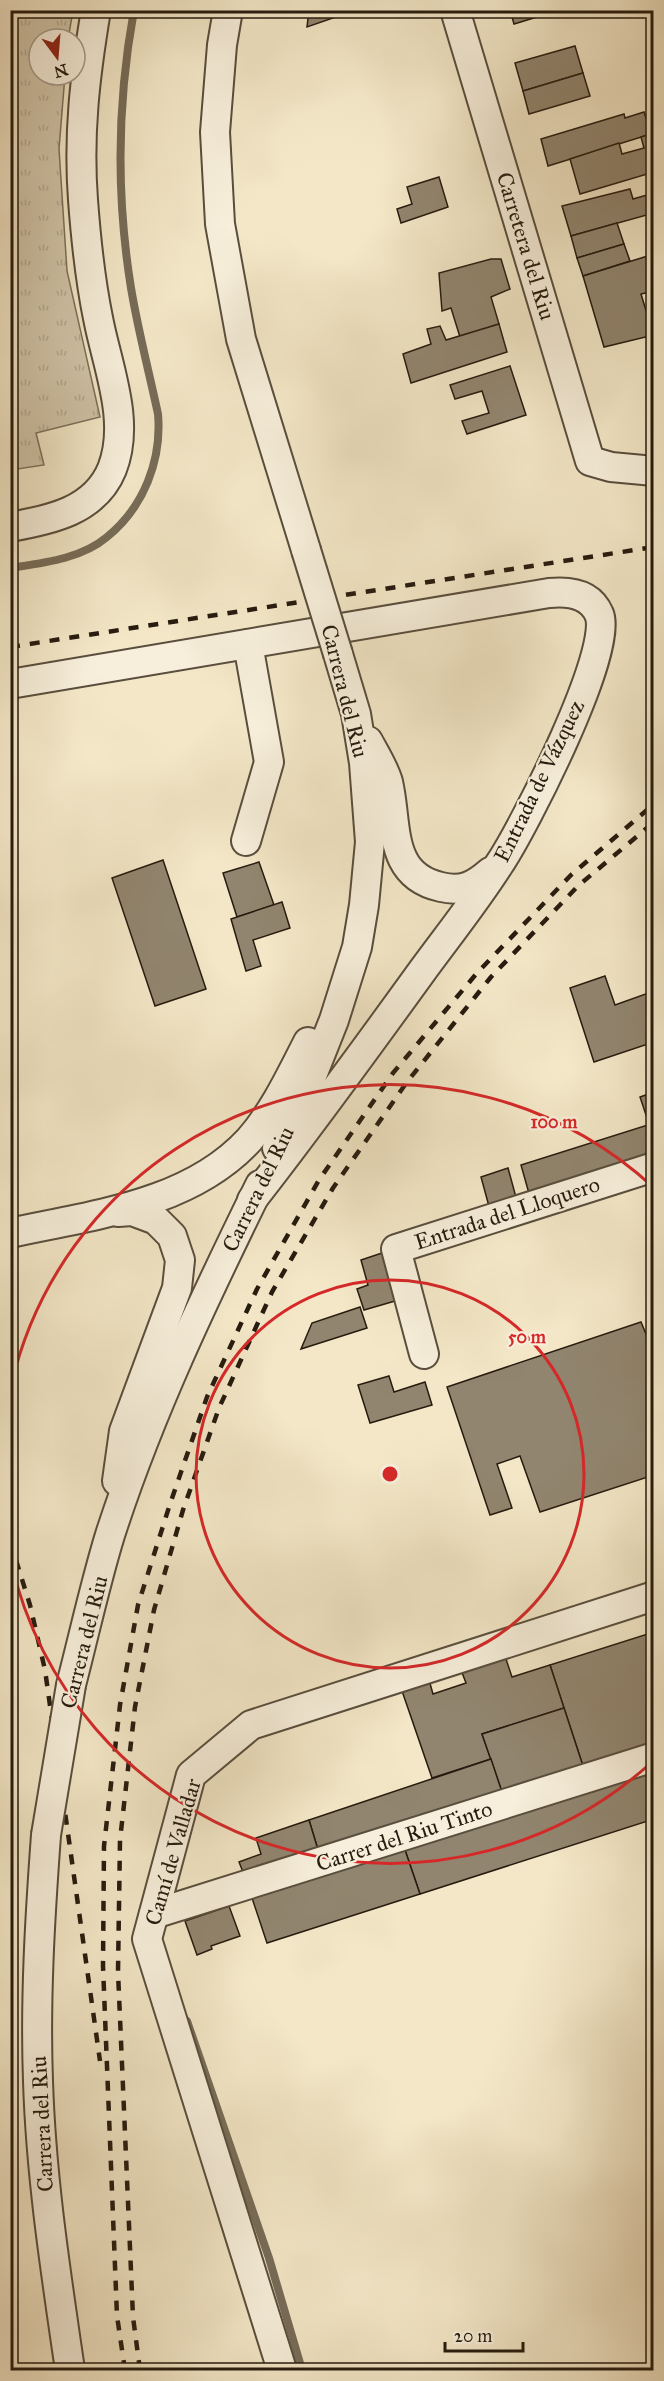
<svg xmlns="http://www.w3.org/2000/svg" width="664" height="2381" font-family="'IM FELL Great Primer',serif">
	<defs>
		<pattern id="grass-tufts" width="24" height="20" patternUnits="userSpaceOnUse" patternTransform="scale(1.5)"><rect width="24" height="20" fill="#d0c4a8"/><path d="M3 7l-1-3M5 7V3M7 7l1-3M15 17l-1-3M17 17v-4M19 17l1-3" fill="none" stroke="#b2a88f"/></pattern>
	</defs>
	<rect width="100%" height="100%" fill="#f3e7c7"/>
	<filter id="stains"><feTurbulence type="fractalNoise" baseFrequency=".00333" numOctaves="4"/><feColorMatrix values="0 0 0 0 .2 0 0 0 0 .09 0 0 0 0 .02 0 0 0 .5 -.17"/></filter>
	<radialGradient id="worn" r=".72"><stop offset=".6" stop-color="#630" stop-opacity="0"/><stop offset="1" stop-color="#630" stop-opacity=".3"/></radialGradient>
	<path fill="url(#grass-tufts)" stroke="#7b705c" stroke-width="1.5" d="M 11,10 L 73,11 L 68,39 L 39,39 L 39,75 L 65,75 L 59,149 L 67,271 L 100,417 L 36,433 L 44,465 L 11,470 Z"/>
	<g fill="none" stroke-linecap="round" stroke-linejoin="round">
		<g stroke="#776c58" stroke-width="8">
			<path d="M 10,568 C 43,563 81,559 107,537 C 144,507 162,460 158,414 C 149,372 138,330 131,288 C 116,195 117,103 134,10"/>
			<path d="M 10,1416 L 12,1419"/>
			<path d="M 187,2021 L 269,2258 L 302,2370"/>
		</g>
	</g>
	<g fill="#91856f" stroke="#261b0f" stroke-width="1.5">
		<path d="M 309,10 L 356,10 L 307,27 Z"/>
		<path d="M 510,10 L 570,10 L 548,17 L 547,14 L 514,24 Z"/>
		<path d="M 575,46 L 583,73 L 523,91 L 515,63 Z"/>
		<path d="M 583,73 L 590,96 L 529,114 L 523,91 Z"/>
		<path d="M 644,112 L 651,134 L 548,166 L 541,139 L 624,114 L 625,118 Z"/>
		<path d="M 654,133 L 654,172 L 580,194 L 570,159 L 619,143 L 622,154 L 644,148 L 641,137 Z"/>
		<path d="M 439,177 L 448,207 L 401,223 L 397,209 L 412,204 L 407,187 Z"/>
		<path d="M 630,189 L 633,199 L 654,193 L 654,213 L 571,236 L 562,206 Z"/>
		<path d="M 617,223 L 624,244 L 577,258 L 571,236 Z"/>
		<path d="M 624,244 L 630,261 L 583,276 L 577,258 Z"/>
		<path d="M 654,254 L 654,291 L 641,294 L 648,317 L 654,316 L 654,335 L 604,347 L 583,276 Z"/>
		<path d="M 491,259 L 501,259 L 510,289 L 491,297 L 499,324 L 460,337 L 451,308 L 442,311 L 439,273 Z"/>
		<path d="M 499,324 L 507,352 L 411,383 L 403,354 L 431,344 L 427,329 L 440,326 L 446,340 Z"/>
		<path d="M 510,366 L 526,415 L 467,434 L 462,421 L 489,413 L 482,391 L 455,399 L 450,385 Z"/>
		<path d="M 163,860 L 206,989 L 155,1006 L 112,878 Z"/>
		<path d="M 259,862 L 274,905 L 237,917 L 223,873 Z"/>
		<path d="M 282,902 L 290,928 L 253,940 L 261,966 L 246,971 L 231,919 Z"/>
		<path d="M 605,976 L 615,1005 L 654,991 L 654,1042 L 594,1062 L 570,988 Z"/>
		<path d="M 654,1092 L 654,1123 L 649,1124 L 640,1097 Z"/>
		<path d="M 654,1123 L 654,1158 L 530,1197 L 521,1165 Z"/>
		<path d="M 508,1168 L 517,1201 L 490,1210 L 481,1177 Z"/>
		<path d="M 388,1251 L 402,1299 L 364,1310 L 357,1289 L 368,1285 L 361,1260 Z"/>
		<path d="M 360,1307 L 367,1328 L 301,1349 L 312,1323 Z"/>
		<path d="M 641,1322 L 654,1353 L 654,1475 L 540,1512 L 520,1456 L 497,1464 L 512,1508 L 490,1515 L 447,1387 Z"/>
		<path d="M 389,1376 L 394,1392 L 425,1382 L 432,1405 L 370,1423 L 358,1385 Z"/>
		<path d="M 654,1632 L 654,1747 L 584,1769 L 550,1665 Z"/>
		<path d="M 505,1656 L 512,1677 L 550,1665 L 564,1708 L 482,1734 L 491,1759 L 432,1778 L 401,1688 L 429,1680 L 433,1694 L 466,1683 L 461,1670 Z"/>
		<path d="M 564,1708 L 584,1769 L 503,1795 L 482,1734 Z"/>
		<path d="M 491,1759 L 503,1795 L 319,1853 L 309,1820 Z"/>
		<path d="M 654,1770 L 654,1819 L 420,1894 L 405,1850 Z"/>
		<path d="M 309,1820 L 319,1853 L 245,1877 L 239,1862 L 261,1854 L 256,1838 Z"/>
		<path d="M 405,1850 L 420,1894 L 267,1943 L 252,1898 Z"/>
		<path d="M 229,1906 L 240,1936 L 211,1946 L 212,1949 L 197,1955 L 185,1921 Z"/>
	</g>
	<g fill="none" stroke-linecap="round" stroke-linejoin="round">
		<defs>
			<g id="minor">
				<path d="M 228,10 L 222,45 L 215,132 L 220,224 L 241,339 L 306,550"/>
				<path d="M 455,10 L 590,461 L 611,467 L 654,471"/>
				<path d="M 10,527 C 50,520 95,511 112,469 C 131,421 107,366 98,318 C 90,279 86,240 83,200 C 78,134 85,76 96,10"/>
				<path d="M 10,684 L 549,593 C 568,591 590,593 599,614 C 615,649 524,827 500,863 C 476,901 447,937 420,974 C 365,1050 310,1126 252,1200"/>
				<path d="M 368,741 C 375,754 384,768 388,782 C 398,824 387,875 441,887 C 462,892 474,886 490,872"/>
				<path d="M 246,841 L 269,762 L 248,644"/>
				<path d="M 277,1148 L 311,1078 L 334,1020 L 357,947 L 364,905 L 370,842 L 364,763 L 356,714 L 338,654"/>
				<path d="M 10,1233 C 92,1215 189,1205 249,1140 C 274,1112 291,1075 308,1042"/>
				<path d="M 424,1354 L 396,1249 L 654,1167"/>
				<path d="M 117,1481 L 124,1431 L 177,1288 L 180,1260 L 172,1236 L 156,1220 L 132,1211 L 118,1212"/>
				<path d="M 71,1685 C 84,1635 95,1584 110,1535 C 149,1414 204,1299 260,1185"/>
				<path d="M 46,1835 C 40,1917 35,1999 38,2081 C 41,2178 56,2274 70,2370"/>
				<path d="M 154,1914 L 654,1757"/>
				<path d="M 282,2370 L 147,1939 L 191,1775 L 251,1725 L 654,1596"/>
			</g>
		</defs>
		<use href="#minor" stroke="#594e3d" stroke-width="32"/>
		<use href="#minor" stroke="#f7efdb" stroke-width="28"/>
		<g stroke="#261b0f" stroke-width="4.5" stroke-dasharray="10 10" stroke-linecap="butt">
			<path d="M 10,647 L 654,547"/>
			<path d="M 10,1541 L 30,1605 L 45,1670 L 100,2061"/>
			<path d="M 125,2370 L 117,2316 L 103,1966 L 104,1846 L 120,1705 L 138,1605 L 170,1504 L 207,1397 L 257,1289 L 319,1180 L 393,1073 L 477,973 L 571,875 L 654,804"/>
			<path d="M 140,2370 L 133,2317 L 118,1972 L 120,1840 L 135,1707 L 154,1610 L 183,1510 L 219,1408 L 272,1292 L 333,1188 L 407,1082 L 491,977 L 578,886 L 654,822"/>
		</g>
		<defs>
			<g id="minor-bridge">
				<path d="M 306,550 L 338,654"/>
				<path d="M 46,1835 L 71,1685"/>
			</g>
		</defs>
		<use href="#minor-bridge" stroke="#594e3d" stroke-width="32" stroke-linecap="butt"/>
		<use href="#minor-bridge" stroke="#f7efdb" stroke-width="28"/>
	</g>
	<g fill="none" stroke="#d62828" stroke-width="3">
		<circle cx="390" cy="1474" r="194"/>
		<path d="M653 1761A389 389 0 0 1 11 1562M11 1386A389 389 0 0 1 653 1187"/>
	</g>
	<g text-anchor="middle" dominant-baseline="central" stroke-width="4.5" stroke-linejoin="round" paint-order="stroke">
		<g font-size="22" fill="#261b0f" stroke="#f7efdb">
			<text transform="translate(526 246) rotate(73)">Carretera del Riu</text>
			<text transform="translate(345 691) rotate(76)">Carrera del Riu</text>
			<text transform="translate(539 781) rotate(-64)">Entrada de Vázquez</text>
			<text transform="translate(258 1189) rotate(-64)">Carrera del Riu</text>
			<text transform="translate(507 1213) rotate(-18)">Entrada del Lloquero</text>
			<text transform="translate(84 1642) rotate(-76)">Carrera del Riu</text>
			<text transform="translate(404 1836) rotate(-18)">Carrer del Riu Tinto</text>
			<text transform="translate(173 1852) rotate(-74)">Camí de Valladar</text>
			<text transform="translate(42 2124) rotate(-93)">Carrera del Riu</text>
		</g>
	</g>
	<circle cx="390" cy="1474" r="9" fill="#d62828" stroke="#f7efdb" stroke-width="3"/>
	<g font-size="18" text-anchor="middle" font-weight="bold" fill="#d62828" stroke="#f7efdb" stroke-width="4.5" stroke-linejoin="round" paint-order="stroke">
		<text x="554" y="1128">100 m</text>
		<text x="527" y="1343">50 m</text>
	</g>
	<rect width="664" height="2381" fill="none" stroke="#f3e7c7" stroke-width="36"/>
	<rect x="12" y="12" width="640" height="2357" fill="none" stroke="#261b0f" stroke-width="3"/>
	<rect x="18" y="18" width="628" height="2345" fill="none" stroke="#261b0f" stroke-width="1.5"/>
	<g transform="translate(57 57) rotate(164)"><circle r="28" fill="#f7efdb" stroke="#a39a89" stroke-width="1.5"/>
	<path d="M0-4.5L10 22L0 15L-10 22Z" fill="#8f2418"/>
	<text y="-9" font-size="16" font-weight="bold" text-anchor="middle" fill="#261b0f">N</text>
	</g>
	<path d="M445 2342v9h78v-9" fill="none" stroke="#261b0f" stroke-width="3"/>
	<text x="454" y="2342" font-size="18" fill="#261b0f" stroke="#f7efdb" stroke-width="4.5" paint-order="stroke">20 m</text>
	<rect width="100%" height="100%" filter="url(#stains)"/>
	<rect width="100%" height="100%" fill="url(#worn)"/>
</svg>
